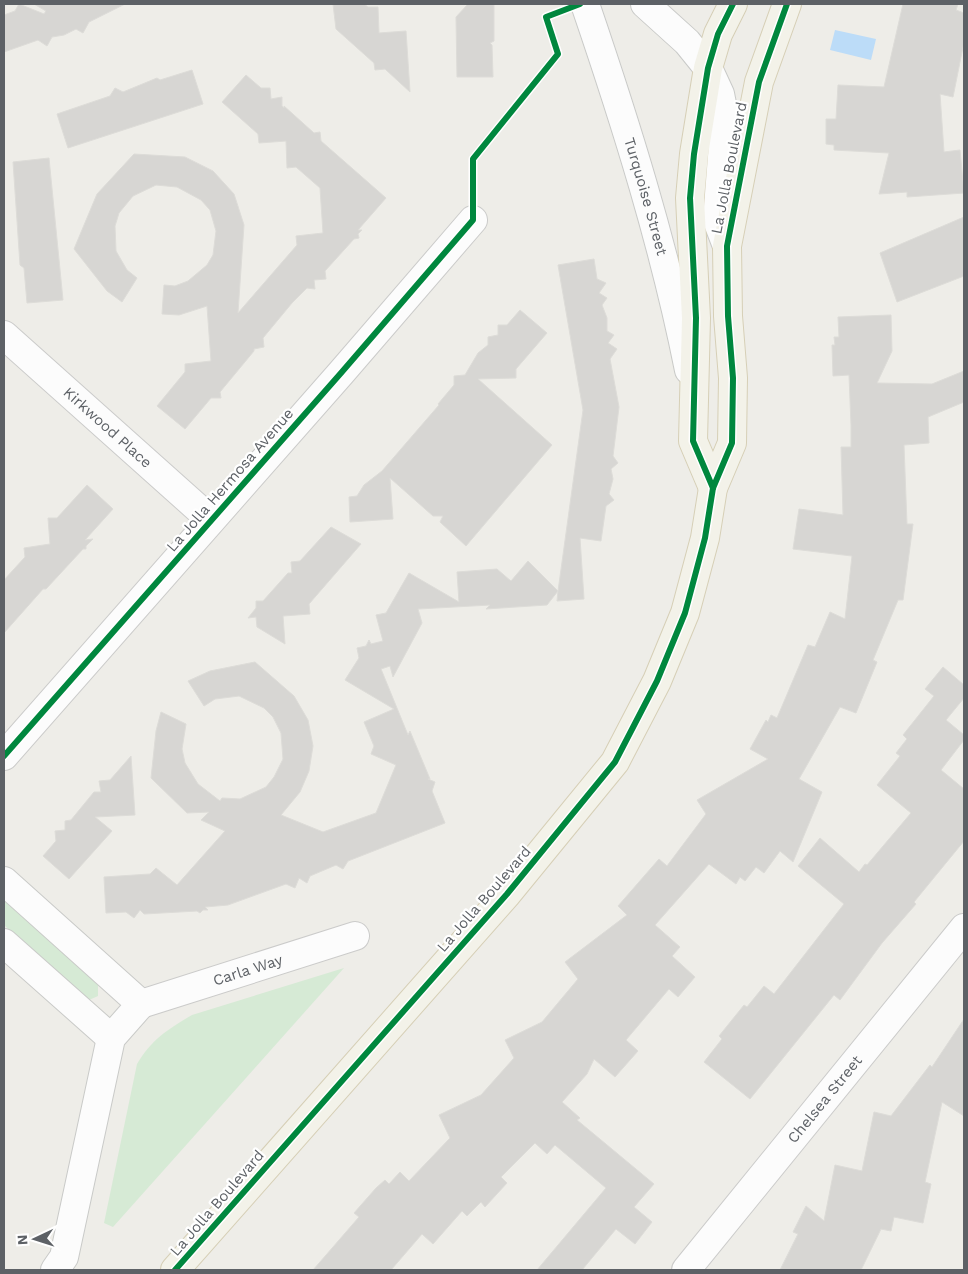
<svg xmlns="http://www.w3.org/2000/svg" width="968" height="1274" font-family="'Work Sans',sans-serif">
	<rect width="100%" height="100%" fill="#eeede8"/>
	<g fill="#d6ead5">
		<path d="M 4,900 L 98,985 L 98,996 L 89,1000 L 82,997 L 4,925 Z"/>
		<path d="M 344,968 L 113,1227 L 104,1223 L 137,1064 C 151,1040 168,1029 192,1015 Z"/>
	</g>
	<path fill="#bcdcf8" d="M 835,30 L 876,39 L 871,60 L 830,50 Z"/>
	<g fill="#d7d6d3" stroke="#dddcd8">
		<path d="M 19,4 L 44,14 L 46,11 L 34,4 L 125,4 L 89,22 L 83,33 L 76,29 L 64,35 L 52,37 L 47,46 L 38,40 L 4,52 L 4,15 L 15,11 Z"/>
		<path d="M 333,4 L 364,4 L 368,7 L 378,7 L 379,33 L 406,31 L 410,92 L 385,69 L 375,70 L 374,63 L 336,29 Z"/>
		<path d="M 468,4 L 494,4 L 494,41 L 490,43 L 492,45 L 493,77 L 457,77 L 456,17 Z"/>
		<path d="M 903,4 L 958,4 L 956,10 L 964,13 L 964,42 L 953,97 L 940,94 L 944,152 L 960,150 L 964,193 L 907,197 L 907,192 L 879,194 L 889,153 L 834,150 L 834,145 L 826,144 L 826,119 L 836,119 L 838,85 L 884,87 Z"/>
		<path d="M 192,70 L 203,104 L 68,148 L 57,114 L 110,96 L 115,88 L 123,92 L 157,78 L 160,80 Z"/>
		<path d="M 246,75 L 261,88 L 270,88 L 271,99 L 282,97 L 282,106 L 284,108 L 284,106 L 314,133 L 320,132 L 321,141 L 386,198 L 358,230 L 362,230 L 358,234 L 359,238 L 354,239 L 325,271 L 326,279 L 314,280 L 315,289 L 307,288 L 292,303 L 263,338 L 264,347 L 254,349 L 254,351 L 220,392 L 221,398 L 211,398 L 185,429 L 157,406 L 185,372 L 185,364 L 211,361 L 207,306 L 179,315 L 162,314 L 164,285 L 175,286 L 188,281 L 207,265 L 213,255 L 216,231 L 210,210 L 201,200 L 177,187 L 156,185 L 133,196 L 119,213 L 115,226 L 116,251 L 127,270 L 137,278 L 122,302 L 107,291 L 74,249 L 97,194 L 134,154 L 185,157 L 213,171 L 234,194 L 244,225 L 238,313 L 297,245 L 296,236 L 323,233 L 320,188 L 296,167 L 287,168 L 286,141 L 259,143 L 258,134 L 222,102 Z"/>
		<path d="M 49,158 L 63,300 L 27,303 L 24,268 L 20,265 L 13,162 Z"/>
		<path d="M 964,217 L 964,276 L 897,302 L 880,253 Z"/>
		<path d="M 594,259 L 597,279 L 606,283 L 599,293 L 607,298 L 602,305 L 607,318 L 607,331 L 614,335 L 608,343 L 617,349 L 610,359 L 619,407 L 613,456 L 618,463 L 611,469 L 613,479 L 609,494 L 614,500 L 606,506 L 601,541 L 580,538 L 584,599 L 557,601 L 558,591 L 547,605 L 486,609 L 490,605 L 418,609 L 422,623 L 393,677 L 390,666 L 381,669 L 408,735 L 410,731 L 430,779 L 428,779 L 435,782 L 432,791 L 445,823 L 348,861 L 343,869 L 336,865 L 310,876 L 307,883 L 299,878 L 295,888 L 286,884 L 228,905 L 205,907 L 208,910 L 203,910 L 200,913 L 197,911 L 144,914 L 140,910 L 134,918 L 126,912 L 106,913 L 104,877 L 150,874 L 156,868 L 177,885 L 225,831 L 201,820 L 209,812 L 187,813 L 151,778 L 156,731 L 161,712 L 186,724 L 182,749 L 185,763 L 198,784 L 220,801 L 222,798 L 240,799 L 266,787 L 274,777 L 283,759 L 281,733 L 273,717 L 264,708 L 239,696 L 215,699 L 204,706 L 188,681 L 210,671 L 255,662 L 294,696 L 308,720 L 313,746 L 309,771 L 300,792 L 281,815 L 323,832 L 376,813 L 396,765 L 371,754 L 374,746 L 364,722 L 394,709 L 345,680 L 359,658 L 357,648 L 366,646 L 369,640 L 371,644 L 383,641 L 376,615 L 386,613 L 409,573 L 459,602 L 457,572 L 497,569 L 511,581 L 528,561 L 558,591 L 583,410 L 558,265 Z"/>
		<path d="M 520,310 L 547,333 L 516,369 L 516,378 L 478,379 L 552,445 L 466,546 L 440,522 L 443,516 L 433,516 L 390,478 L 393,519 L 350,522 L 349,497 L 357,496 L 364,485 L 382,471 L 439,405 L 438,404 L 454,385 L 454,376 L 465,375 L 478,353 L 488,345 L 488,337 L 498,335 L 498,325 L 507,325 Z"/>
		<path d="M 891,315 L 892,351 L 877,383 L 932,384 L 964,371 L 964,402 L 928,417 L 929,443 L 904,445 L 907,524 L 913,524 L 903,600 L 898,600 L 873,660 L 877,662 L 856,713 L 840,707 L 799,779 L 822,792 L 793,862 L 780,851 L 764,873 L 756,867 L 745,881 L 740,877 L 736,884 L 709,864 L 655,925 L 680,947 L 672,956 L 695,977 L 678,997 L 669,989 L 626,1040 L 638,1051 L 615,1077 L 594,1059 L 587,1074 L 562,1102 L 580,1118 L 577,1120 L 654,1184 L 634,1207 L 652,1222 L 635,1244 L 616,1229 L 582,1270 L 537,1270 L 606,1188 L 555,1145 L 547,1154 L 535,1143 L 501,1177 L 507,1183 L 485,1207 L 481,1202 L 467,1216 L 462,1211 L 433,1244 L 422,1234 L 391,1270 L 313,1270 L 359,1217 L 354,1213 L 376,1188 L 385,1180 L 389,1184 L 400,1172 L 409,1181 L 450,1138 L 439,1115 L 481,1095 L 514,1058 L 505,1040 L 542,1022 L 578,979 L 565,962 L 627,915 L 618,906 L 659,859 L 667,866 L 706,814 L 697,800 L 768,759 L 750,749 L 766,720 L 768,722 L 771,715 L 777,718 L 808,645 L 815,647 L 830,612 L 845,619 L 852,556 L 793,549 L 799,509 L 843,515 L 841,447 L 851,447 L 851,425 L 849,375 L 833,376 L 832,345 L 835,345 L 834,337 L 839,337 L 838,317 Z"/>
		<path d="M 87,485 L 113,509 L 85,540 L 93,539 L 86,546 L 86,549 L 83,549 L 46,589 L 43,589 L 4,633 L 4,580 L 25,557 L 24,548 L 50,544 L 48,518 L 57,518 Z"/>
		<path d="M 331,527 L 361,544 L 309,604 L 310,614 L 283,616 L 285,644 L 257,627 L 256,617 L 248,618 L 256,608 L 256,601 L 263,601 L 288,573 L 292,573 L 291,562 L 300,561 Z"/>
		<path d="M 943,667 L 964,685 L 964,698 L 946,720 L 964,735 L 964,740 L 941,770 L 964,789 L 964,841 L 914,902 L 916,904 L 882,943 L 840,1000 L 834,995 L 750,1099 L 704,1062 L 722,1039 L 719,1036 L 744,1005 L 747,1007 L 764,986 L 774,994 L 844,904 L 798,866 L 820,838 L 859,872 L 865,864 L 867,865 L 911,813 L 877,785 L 900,756 L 896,753 L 907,739 L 903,735 L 934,696 L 925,689 Z"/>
		<path d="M 131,756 L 135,815 L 95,817 L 112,831 L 69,879 L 43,856 L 56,841 L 55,831 L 65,830 L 65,821 L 71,820 L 94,792 L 101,792 L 99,781 L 110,780 Z"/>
		<path d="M 964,1019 L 964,1116 L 942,1102 L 925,1182 L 931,1184 L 923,1223 L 894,1217 L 891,1231 L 881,1229 L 861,1270 L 780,1270 L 798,1234 L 793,1232 L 806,1206 L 824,1221 L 835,1165 L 862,1171 L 874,1112 L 891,1116 L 930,1065 L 932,1067 Z"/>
	</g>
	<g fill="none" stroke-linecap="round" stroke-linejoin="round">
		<defs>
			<g id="street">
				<path id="s1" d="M 4,335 L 211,520"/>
				<path d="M 4,756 L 341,373 L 473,220"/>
				<path id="s2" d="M 141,1004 L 355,936"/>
				<path id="s3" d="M 686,1270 L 964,928"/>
			</g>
			<g id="secondary">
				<path id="s4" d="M 585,4 C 626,124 664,245 689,370"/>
				<path d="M 645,4 L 687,42 L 708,68 L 720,94 L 725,119 L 717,220 L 727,246"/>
				<path d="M 4,881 L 141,1004 L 111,1038 L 64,1257 L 55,1270"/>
				<path d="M 4,943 L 111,1038"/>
			</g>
			<g id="primary">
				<path d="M 713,488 L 693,441 L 696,318 L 690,198 L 694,154 L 708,68 L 718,34 L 733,4"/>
				<path d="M 175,1270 L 507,894 L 615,762 L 657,681 L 685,613 L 705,538 L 713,488 L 732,443 L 733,378 L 728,316 L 727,246 L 759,82 L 787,4"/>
			</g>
		</defs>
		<use href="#street" stroke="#cbcbca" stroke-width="30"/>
		<use href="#secondary" stroke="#c9cac8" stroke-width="30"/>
		<use href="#primary" stroke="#d6cfb6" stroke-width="30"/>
		<use href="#street" stroke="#fcfcfc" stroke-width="28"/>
		<use href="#secondary" stroke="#fcfcfc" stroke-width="28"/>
		<use href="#primary" stroke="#f3f2e9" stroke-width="28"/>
		<defs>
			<g id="cycleway">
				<path d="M 713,488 L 693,441 L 696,318 L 690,198 L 694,154 L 708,68 L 718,34 L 733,4"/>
				<path d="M 4,756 L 341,373 L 473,220 L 473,159 L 558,54 L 546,17 L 580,4"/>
				<path d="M 175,1270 L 507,894 L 615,762 L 657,681 L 685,613 L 705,538 L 713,488 L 732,443 L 733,378 L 728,316 L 727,246 L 759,82 L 787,4"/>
			</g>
		</defs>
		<use href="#cycleway" stroke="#fff" stroke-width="9"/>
		<use href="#cycleway" stroke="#00873e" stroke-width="6"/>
	</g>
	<g text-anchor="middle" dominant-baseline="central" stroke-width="4.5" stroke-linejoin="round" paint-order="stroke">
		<g font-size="15" fill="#5d6166" stroke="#fff">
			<text transform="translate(729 168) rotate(-79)">La Jolla Boulevard</text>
			<text stroke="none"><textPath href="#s4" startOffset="202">Turquoise Street</textPath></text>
			<text stroke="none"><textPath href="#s1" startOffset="139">Kirkwood Place</textPath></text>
			<text transform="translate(230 480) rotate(-49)">La Jolla Hermosa Avenue</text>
			<text transform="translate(484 899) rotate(-49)">La Jolla Boulevard</text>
			<text stroke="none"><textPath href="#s2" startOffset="112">Carla Way</textPath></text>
			<text stroke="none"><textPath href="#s3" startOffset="220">Chelsea Street</textPath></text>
			<text transform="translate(217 1203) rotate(-49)">La Jolla Boulevard</text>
		</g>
	</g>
	<rect width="968" height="1274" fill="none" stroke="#5d6166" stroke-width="10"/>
	<g transform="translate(35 1239) rotate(266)" stroke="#ffffff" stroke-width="4" paint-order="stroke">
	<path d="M0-4L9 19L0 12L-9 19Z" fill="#5d6166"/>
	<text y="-8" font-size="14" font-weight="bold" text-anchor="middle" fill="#5d6166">N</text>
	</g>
</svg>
